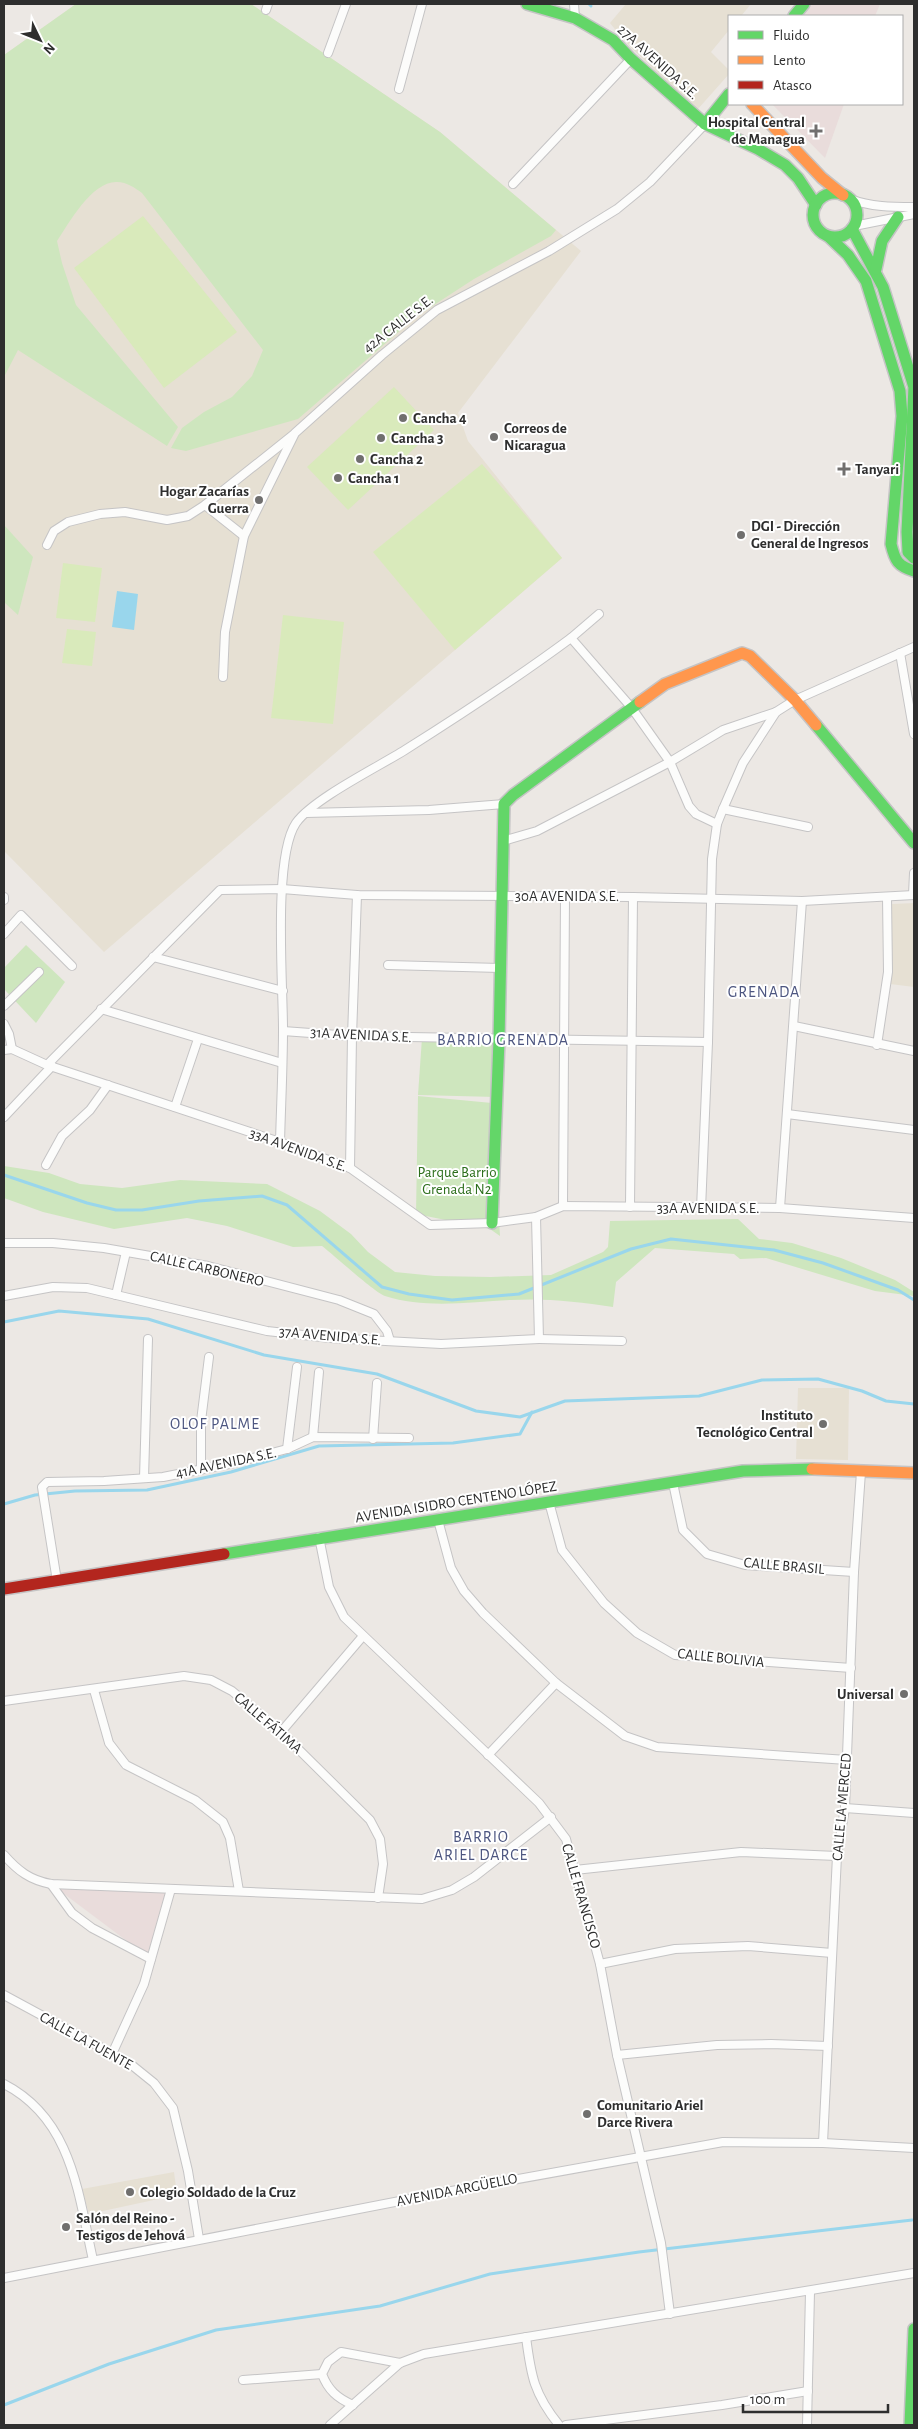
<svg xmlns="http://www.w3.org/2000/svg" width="918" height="2429" font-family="'Alegreya Sans',sans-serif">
	<rect width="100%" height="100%" fill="#ece8e4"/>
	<g fill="#e6e0d3">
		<path d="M 76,4 L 251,4 L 440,132 L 581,251 L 458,413 L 468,441 L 562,558 L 104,952 L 4,851 L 4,55 Z"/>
		<path d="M 626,4 L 751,4 L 741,16 L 729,16 L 729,30 L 711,52 L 729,70 L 729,74 L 697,110 L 626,43 L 610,23 Z"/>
		<path d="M 914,903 L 914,987 L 890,984 L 892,904 Z"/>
		<path d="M 798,1388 L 849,1388 L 848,1460 L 796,1459 Z"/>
		<path d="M 174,2172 L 177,2195 L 89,2214 L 82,2189 Z"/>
	</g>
	<g fill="#e9dcdb">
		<path d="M 812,4 L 880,4 L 875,16 L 802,16 Z"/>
		<path d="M 772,104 L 844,104 L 825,158 Z"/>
		<path d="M 51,1884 L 171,1889 L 151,1959 Z"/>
	</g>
	<g fill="#cee6be">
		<path d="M 76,4 L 251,4 L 440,132 L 556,230 L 551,236 L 474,279 L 417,316 L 298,419 L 186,451 L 171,448 L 182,428 L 204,412 L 232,397 L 252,376 L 263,350 L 142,193 C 135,188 127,182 117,182 C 92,181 69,223 57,241 L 62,263 L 76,305 L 178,427 L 167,446 L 18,350 L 4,377 L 4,55 Z"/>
		<path d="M 4,525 L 33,557 L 18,615 L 4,602 Z"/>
		<path d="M 26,945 L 65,982 L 36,1023 L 4,989 L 4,968 Z"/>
		<path d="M 422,1038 L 499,1040 L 496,1097 L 418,1095 Z"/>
		<path d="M 418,1096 L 492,1103 L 500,1236 L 490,1229 L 416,1214 Z"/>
		<path d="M 4,1166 L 49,1173 L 80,1184 L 122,1188 L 180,1180 L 267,1184 L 320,1211 L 351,1234 L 368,1252 L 395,1272 L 435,1276 L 491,1277 L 551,1275 L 603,1252 L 608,1247 L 610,1221 L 738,1219 L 759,1239 L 792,1243 L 841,1258 L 895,1280 L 914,1292 L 914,1296 L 875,1291 L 766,1258 L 740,1259 L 734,1254 L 655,1248 L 616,1282 L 613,1307 C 579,1302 546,1298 511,1300 C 470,1302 425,1309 385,1296 C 374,1292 335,1256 322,1246 L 293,1247 L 227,1226 L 187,1218 L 114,1229 L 43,1212 L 4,1198 Z"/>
	</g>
	<g fill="#d9eabb">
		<path d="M 143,216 L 237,332 L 164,388 L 74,268 Z"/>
		<path d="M 394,387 L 434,430 L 348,510 L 307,467 Z"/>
		<path d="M 482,464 L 562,558 L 455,650 L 373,552 Z"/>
		<path d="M 63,563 L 102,568 L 95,622 L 56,618 Z"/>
		<path d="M 283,615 L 344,622 L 333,724 L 271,718 Z"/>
		<path d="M 67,629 L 96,632 L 92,666 L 62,663 Z"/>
	</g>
	<path fill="#99d6ec" d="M 117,591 L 138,594 L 134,630 L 112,627 Z"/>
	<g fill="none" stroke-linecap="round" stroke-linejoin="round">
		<g stroke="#99d6ec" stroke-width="3">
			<path d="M 589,4 L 591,6"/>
			<path d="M 4,1175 L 87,1203 L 116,1210 L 142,1210 L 199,1201 L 262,1196 L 287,1205 L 382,1287 L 409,1294 L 452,1300 L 519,1294 L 631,1249 L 671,1239 L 774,1250 L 823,1263 L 898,1290 L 914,1300"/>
			<path d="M 4,1322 L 59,1311 L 148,1319 L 264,1355 L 377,1374 L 476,1411 L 520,1417 L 565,1401 L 699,1396 L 762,1380 L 818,1379 L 862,1391 L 886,1401 L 914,1404"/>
			<path d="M 4,1504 L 35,1495 L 75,1491 L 147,1490 L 231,1472 L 319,1446 L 453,1443 L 520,1434 L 532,1412"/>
			<path d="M 4,2405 L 109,2364 L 216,2330 L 380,2306 L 490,2274 L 639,2252 L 912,2220"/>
		</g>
		<defs>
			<g id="street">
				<path d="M 574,4 L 575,18"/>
				<path d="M 266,10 L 268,4"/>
				<path d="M 328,53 L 346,4"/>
				<path d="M 399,89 L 422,4"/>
				<path d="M 513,184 L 631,59"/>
				<path d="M 850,199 C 871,207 892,207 914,207"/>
				<path d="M 854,226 L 914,214"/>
				<path d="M 205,505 L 244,536"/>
				<path d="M 47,545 L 54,531 L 68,522 L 100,514 L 125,512 L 167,520 L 188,516 L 205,505 L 293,435"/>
				<path d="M 599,614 L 571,638 L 631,707 L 670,762 L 689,806 L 696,814 L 717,824"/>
				<path d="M 900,653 L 914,734"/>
				<path d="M 223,677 L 225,632 L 244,536 L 295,433 L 382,355 L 437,310 L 549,251 L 617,209 L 650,182 L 705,124"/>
				<path d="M 723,809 L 808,827"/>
				<path d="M 306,813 L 429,810 L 504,804"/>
				<path d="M 503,841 L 537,831 L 670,762 L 723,730 L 776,712"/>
				<path d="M 913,895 L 914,873"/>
				<path d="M 4,897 L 4,900"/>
				<path d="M 4,934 L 21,915 L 72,966"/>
				<path d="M 153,957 L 283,991"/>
				<path d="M 388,965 L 500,968"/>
				<path d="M 4,1006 L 39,972"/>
				<path d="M 101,1009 L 282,1063"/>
				<path d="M 4,1024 L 9,1034 L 12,1049"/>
				<path d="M 794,1026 L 914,1051"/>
				<path d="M 283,1031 L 352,1036 L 708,1042"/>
				<path d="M 877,1045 L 888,972 L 887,897"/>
				<path d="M 4,1050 L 12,1049 L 47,1065 L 280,1142 L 350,1168 L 430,1225 L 492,1223 L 536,1217 L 563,1206 L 780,1208 L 914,1218"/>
				<path d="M 47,1065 L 220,890 L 282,889 L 357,895 L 633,897 L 802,901 L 914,895"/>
				<path d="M 175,1107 L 198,1039"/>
				<path d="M 787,1114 L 914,1130"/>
				<path d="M 4,1117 L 52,1066"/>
				<path d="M 280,1142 C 281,1104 283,1066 283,1029 C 283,983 273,857 296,823 C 313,799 378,767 405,750 C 462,714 517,678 571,638"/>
				<path d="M 46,1165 L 62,1136 L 90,1110 L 108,1085"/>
				<path d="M 350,1168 L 352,1036 L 357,895"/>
				<path d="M 563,1206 L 565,896"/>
				<path d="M 630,1207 L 633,897"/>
				<path d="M 780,1208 L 802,901"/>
				<path d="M 701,1209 L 708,1042 L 712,859 L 717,824 L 723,809 L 743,763 L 776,712 L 795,700 L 914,647"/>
				<path d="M 4,1243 L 53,1243 L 104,1248 L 208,1266 L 339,1300 L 374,1314 L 387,1331 L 390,1341"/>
				<path d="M 116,1295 L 126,1252"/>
				<path d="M 4,1296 L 53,1287 L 87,1288 L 267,1331 L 330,1338 L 441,1344 L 539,1339 L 536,1217"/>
				<path d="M 539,1339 L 622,1341"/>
				<path d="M 313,1437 L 319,1372"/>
				<path d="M 373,1439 L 377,1383"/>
				<path d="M 287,1449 L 297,1367"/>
				<path d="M 201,1470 L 201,1421 L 209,1357"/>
				<path d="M 144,1478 L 148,1339"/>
				<path d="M 673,1483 L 683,1530 L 707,1554 L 745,1565 L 854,1572"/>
				<path d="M 549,1502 L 562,1550 L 604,1603 L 637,1633 L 675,1655 L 851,1668"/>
				<path d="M 438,1520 L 451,1568 L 464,1591 L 483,1613 L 556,1683 L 625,1736 L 657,1747 L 847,1760"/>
				<path d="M 319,1537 L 329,1587 L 344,1617 L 539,1803 L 566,1839 L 600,1964 L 617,2055 L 661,2243 L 670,2314"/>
				<path d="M 57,1581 L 42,1487 L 47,1482 L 104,1481 L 163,1477 L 234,1463 L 287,1449 L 313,1437 L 409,1438"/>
				<path d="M 94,1690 L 109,1743 L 126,1765 L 195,1800 L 223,1822 L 230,1838 L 239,1891"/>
				<path d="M 4,1701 L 184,1676 L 211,1680 L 232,1691 L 281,1732 L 370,1820 L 380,1839 L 383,1864 L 378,1898"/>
				<path d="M 281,1732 L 363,1636"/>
				<path d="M 488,1755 L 556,1683"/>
				<path d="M 845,1808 L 914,1813"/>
				<path d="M 4,1855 C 18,1871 30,1880 51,1884 L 422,1899 L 452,1890 L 474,1877 L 551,1817"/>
				<path d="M 575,1870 L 741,1852 L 837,1856"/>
				<path d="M 51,1884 L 72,1913 L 92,1928 L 151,1959"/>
				<path d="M 600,1964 L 675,1949 L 748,1946 L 832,1953"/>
				<path d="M 4,1995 L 128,2062 L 154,2083 L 173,2108 L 188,2171 L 199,2239"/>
				<path d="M 112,2054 L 144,1984 L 171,1889"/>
				<path d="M 617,2055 L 717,2045 L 771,2044 L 828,2046"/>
				<path d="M 4,2084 C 72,2119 78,2193 93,2260"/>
				<path d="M 823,2143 L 837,1856 L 845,1808 L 854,1572 L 861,1472"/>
				<path d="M 4,2278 L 446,2192 L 723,2142 L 823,2143 L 914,2148"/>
				<path d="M 526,2337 C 531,2376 534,2394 559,2425"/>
				<path d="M 243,2380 L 322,2374"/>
				<path d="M 353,2405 C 337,2398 328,2390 322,2374 L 328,2362 L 341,2352 L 400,2363"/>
				<path d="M 330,2425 L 400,2363 L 424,2354 L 914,2273"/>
				<path d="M 566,2425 L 722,2405 L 808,2391"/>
				<path d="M 807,2425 L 810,2292"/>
			</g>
			<g id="fast">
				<path d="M 527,4 L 575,18 L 613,40 L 631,59 L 705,124 L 758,149 L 785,165 L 798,178 L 816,205"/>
				<path d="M 794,16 L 804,4"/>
				<path d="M 705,124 L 729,94"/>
				<circle cx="835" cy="215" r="22"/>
				<path d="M 852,229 L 883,287 L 914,387 L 907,532 L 908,552 L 914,558"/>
				<path d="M 828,236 L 848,255 L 866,281 L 900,391 L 902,416 L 891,544 C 895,561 898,566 914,571"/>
				<path d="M 876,269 L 882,241 L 898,217"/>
				<path d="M 816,725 L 914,843"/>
				<path d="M 492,1223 L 499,1040 L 504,804 L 513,795 L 640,702"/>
				<path d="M 224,1554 L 743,1471 L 812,1469"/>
				<path d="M 910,2425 L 914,2329"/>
			</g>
			<g id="slow">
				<path d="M 752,104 L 822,178 L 843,195"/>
				<path d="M 640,702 L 665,684 L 742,653 L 750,656 L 795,700 L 816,725"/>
				<path d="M 812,1469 L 914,1473"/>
			</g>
			<path id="jam" d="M 4,1589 L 224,1554"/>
		</defs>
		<use href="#street" stroke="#c5c4c5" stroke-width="10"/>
		<use href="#fast" stroke="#c5c4c5" stroke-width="14"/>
		<use href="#slow" stroke="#c5c4c5" stroke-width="14"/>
		<use href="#jam" stroke="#c5c4c5" stroke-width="14"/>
		<use href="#street" stroke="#fcfcfb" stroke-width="8"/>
		<use href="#fast" stroke="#63d668" stroke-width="11"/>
		<use href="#slow" stroke="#ff974d" stroke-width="11"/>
		<use href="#jam" stroke="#b3261e" stroke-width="11"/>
	</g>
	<g fill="#706f6e" stroke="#fff" stroke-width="2">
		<path d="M813.5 123.5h5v5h5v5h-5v5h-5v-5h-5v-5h5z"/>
		<circle cx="403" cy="418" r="5"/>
		<circle cx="494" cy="437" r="5"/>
		<circle cx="381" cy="438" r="5"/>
		<circle cx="360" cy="459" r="5"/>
		<path d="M841.5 461.5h5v5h5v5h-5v5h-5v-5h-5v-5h5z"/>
		<circle cx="338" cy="478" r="5"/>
		<circle cx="259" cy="500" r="5"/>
		<circle cx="741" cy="535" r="5"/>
		<circle cx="823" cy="1424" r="5"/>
		<circle cx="904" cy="1694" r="5"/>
		<circle cx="587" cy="2114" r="5"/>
		<circle cx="130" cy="2192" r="5"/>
		<circle cx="66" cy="2227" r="5"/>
	</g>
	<g text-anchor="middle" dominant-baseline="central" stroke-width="4" stroke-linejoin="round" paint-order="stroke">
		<g font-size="15" fill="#2e2e2e" stroke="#fff">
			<text transform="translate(658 62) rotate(42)">27A AVENIDA S.E.</text>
			<text transform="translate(398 324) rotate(-38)">42A CALLE S.E.</text>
			<text x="567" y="896">30A AVENIDA S.E.</text>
			<text transform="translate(361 1035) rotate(3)">31A AVENIDA S.E.</text>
			<text transform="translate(298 1150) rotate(20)">33A AVENIDA S.E.</text>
			<text x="708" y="1208">33A AVENIDA S.E.</text>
			<text transform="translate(207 1269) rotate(13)">CALLE CARBONERO</text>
			<text transform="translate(330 1336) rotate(5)">37A AVENIDA S.E.</text>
			<text transform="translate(226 1463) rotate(-12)">41A AVENIDA S.E.</text>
			<text transform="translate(456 1502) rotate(-9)">AVENIDA ISIDRO CENTENO LÓPEZ</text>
			<text transform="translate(784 1566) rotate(5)">CALLE BRASIL</text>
			<text transform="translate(721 1658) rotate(6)">CALLE BOLIVIA</text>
			<text transform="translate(268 1723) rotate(41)">CALLE FÁTIMA</text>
			<text transform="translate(842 1807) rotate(-85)">CALLE LA MERCED</text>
			<text transform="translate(581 1896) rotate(74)">CALLE FRANCISCO</text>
			<text transform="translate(86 2041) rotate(29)">CALLE LA FUENTE</text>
			<text transform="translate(457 2190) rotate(-11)">AVENIDA ARGÜELLO</text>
		</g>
		<g font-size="15" font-weight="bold" fill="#2e2e2e" stroke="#fff" text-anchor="start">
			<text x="805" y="122" text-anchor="end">Hospital Central<tspan x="805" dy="17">de Managua</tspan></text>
			<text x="413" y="418">Cancha 4</text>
			<text x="504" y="428">Correos de<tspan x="504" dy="17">Nicaragua</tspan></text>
			<text x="391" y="438">Cancha 3</text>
			<text x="370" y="459">Cancha 2</text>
			<text x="855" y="469">Tanyari</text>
			<text x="348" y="478">Cancha 1</text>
			<text x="249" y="491" text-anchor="end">Hogar Zacarías<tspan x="249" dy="17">Guerra</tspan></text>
			<text x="751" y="526">DGI - Dirección<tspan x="751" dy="17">General de Ingresos</tspan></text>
			<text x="813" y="1415" text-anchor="end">Instituto<tspan x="813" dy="17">Tecnológico Central</tspan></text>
			<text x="894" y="1694" text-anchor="end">Universal</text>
			<text x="597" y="2105">Comunitario Ariel<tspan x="597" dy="17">Darce Rivera</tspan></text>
			<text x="140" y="2192">Colegio Soldado de la Cruz</text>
			<text x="76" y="2218">Salón del Reino -<tspan x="76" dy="17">Testigos de Jehová</tspan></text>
		</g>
		<g font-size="15" fill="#2c6e1b" stroke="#fff">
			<text x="457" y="1172">Parque Barrio<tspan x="457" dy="17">Grenada N2</tspan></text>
		</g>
		<g font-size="16" letter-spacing="1" fill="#4d5680" stroke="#fff">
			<text x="764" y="992">GRENADA</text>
			<text x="503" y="1040">BARRIO GRENADA</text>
			<text x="215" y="1424">OLOF PALME</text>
			<text x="481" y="1837">BARRIO<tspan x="481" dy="18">ARIEL DARCE</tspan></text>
		</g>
	</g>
	<rect width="918" height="2429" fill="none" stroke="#2e2e2e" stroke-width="10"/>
	<rect x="728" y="15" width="175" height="90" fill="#ffffff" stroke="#ababab"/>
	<rect x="738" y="31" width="25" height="8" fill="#63d668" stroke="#ababab"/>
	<text x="773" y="40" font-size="15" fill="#2e2e2e">Fluido</text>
	<rect x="738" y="56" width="25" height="8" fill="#ff974d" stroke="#ababab"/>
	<text x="773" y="65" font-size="15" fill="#2e2e2e">Lento</text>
	<rect x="738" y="81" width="25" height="8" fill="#b3261e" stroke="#ababab"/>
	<text x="773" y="90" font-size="15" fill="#2e2e2e">Atasco</text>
	<g transform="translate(40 40) rotate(133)" stroke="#ffffff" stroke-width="4" paint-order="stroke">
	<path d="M0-4L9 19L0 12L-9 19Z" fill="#2e2e2e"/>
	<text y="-8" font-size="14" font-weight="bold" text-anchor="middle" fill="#2e2e2e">N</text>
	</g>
	<path d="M743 2404v8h145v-8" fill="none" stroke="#2e2e2e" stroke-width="2.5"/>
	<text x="750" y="2404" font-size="15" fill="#2e2e2e" stroke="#ffffff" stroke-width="4" paint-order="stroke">100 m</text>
</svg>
